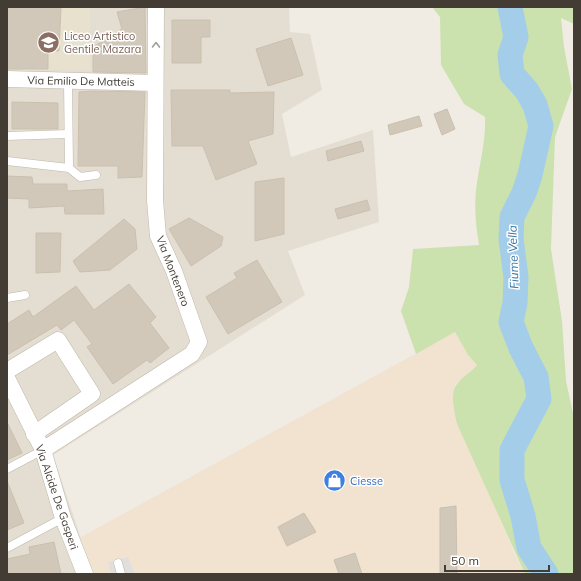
<svg xmlns="http://www.w3.org/2000/svg" width="581" height="581" font-family="Mulish,sans-serif">
	<rect width="100%" height="100%" fill="#f0ece4"/>
	<path fill="#e4ded2" d="M 7,7 L 289,7 L 290,32 L 310,34 L 322,90 L 282,114 L 291,157 L 373,130 L 379,222 L 288,251 L 305,295 L 53,455 L 93,574 L 7,574 Z"/>
	<path fill="#f1e3d0" d="M 455,332 L 468,355 L 477,365 L 455,385 L 453,399 L 454,411 L 516,557 L 525,574 L 93,574 L 81,537 Z"/>
	<path fill="#e8e1ce" d="M 7,7 L 90,7 L 90,70 L 7,69 Z"/>
	<path fill="#cbe2af" d="M 432,7 L 574,7 L 574,24 L 561,18 L 564,47 L 572,89 L 555,137 L 551,249 L 562,321 L 566,381 L 574,418 L 574,574 L 525,574 L 457,424 C 455,414 449,393 457,384 C 462,377 471,372 477,365 L 468,355 L 455,332 L 416,354 L 401,311 L 409,287 L 413,249 L 479,245 C 476,227 474,209 476,190 C 479,165 486,142 485,117 L 464,104 L 441,65 L 440,17 Z"/>
	<path fill="#e1dfdc" d="M 128,557 L 135,574 L 111,574 L 108,562 Z"/>
	<g fill="none" stroke-linecap="round" stroke-linejoin="round">
		<path stroke="#a4cde9" stroke-width="25" d="M 510,7 L 516,37 L 510,55 L 512,74 L 527,91 L 535,105 L 541,126 L 530,175 L 524,193 L 512,217 L 511,239 L 516,277 L 515,303 L 511,322 L 521,348 L 536,377 L 539,399 L 512,450 L 512,480 L 523,516 L 529,548 L 546,574"/>
	</g>
	<g fill="#d1c8ba" stroke="#cbc0ae">
		<path d="M 7,7 L 61,7 L 59,51 L 48,51 L 48,69 L 7,69 Z"/>
		<path d="M 145,7 L 146,73 L 93,72 L 93,47 L 122,29 L 117,12 Z"/>
		<path d="M 172,20 L 210,20 L 210,37 L 201,37 L 201,63 L 172,63 Z"/>
		<path d="M 291,38 L 303,75 L 268,86 L 256,49 Z"/>
		<path d="M 171,90 L 230,90 L 230,93 L 274,92 L 273,134 L 248,141 L 257,164 L 216,180 L 203,146 L 172,146 Z"/>
		<path d="M 92,91 L 145,92 L 142,177 L 118,178 L 118,166 L 78,166 L 79,92 Z"/>
		<path d="M 12,102 L 58,103 L 58,129 L 12,129 Z"/>
		<path d="M 447,109 L 455,129 L 442,135 L 434,114 Z"/>
		<path d="M 419,116 L 422,126 L 390,135 L 388,125 Z"/>
		<path d="M 361,141 L 364,151 L 328,161 L 326,151 Z"/>
		<path d="M 7,176 L 32,177 L 33,184 L 67,184 L 67,191 L 103,189 L 104,214 L 65,214 L 64,206 L 29,208 L 29,199 L 7,198 Z"/>
		<path d="M 284,178 L 284,234 L 255,241 L 255,182 Z"/>
		<path d="M 367,200 L 370,210 L 338,219 L 335,209 Z"/>
		<path d="M 189,218 L 223,237 L 221,246 L 191,266 L 169,229 Z"/>
		<path d="M 124,219 L 135,229 L 137,249 L 110,270 L 80,272 L 73,261 Z"/>
		<path d="M 36,233 L 61,233 L 60,272 L 36,273 Z"/>
		<path d="M 257,260 L 282,302 L 228,334 L 206,297 L 237,278 L 234,273 Z"/>
		<path d="M 129,284 L 156,317 L 150,323 L 169,348 L 150,363 L 147,360 L 113,384 L 87,347 L 92,344 L 74,320 L 61,330 L 57,325 L 7,355 L 7,324 L 29,310 L 33,317 L 76,286 L 94,310 Z"/>
		<path d="M 7,422 L 22,453 L 7,460 Z"/>
		<path d="M 7,481 L 24,523 L 7,530 Z"/>
		<path d="M 456,506 L 457,574 L 440,574 L 440,508 Z"/>
		<path d="M 304,513 L 316,532 L 287,546 L 278,527 Z"/>
		<path d="M 54,542 L 61,574 L 7,574 L 7,559 L 30,554 L 29,547 Z"/>
		<path d="M 355,553 L 362,574 L 339,574 L 334,560 Z"/>
	</g>
	<g fill="none" stroke-linecap="round" stroke-linejoin="round">
		<defs>
			<g id="lane">
				<path d="M 68,81 L 69,168"/>
				<path d="M 7,136 L 68,134"/>
				<path d="M 7,161 L 69,168 L 80,177 L 96,175"/>
				<path d="M 7,298 L 25,295"/>
				<path d="M 7,469 L 43,450"/>
				<path d="M 7,548 L 63,518"/>
				<path d="M 118,563 L 121,574"/>
			</g>
			<g id="street">
				<path d="M 7,79 L 155,83"/>
				<path d="M 7,371 L 58,340 L 92,394 L 34,434"/>
				<path d="M 7,378 L 43,450 L 63,518 L 85,574"/>
				<path d="M 43,450 L 192,354 L 199,342 L 174,271 L 158,236 L 155,200 L 156,7"/>
			</g>
		</defs>
		<use href="#lane" stroke="#beb7aa" stroke-width="9"/>
		<use href="#street" stroke="#beb7aa" stroke-width="17"/>
		<use href="#lane" stroke="#fff" stroke-width="8"/>
		<use href="#street" stroke="#fff" stroke-width="16"/>
	</g>
	<defs><path id="oneway-chevron" d="M-2-3.5L2.5 0L-2 3.5" fill="none" stroke-width="1.6" stroke-linecap="round" stroke-linejoin="round"/></defs>
	<use stroke="#a09e9a" href="#oneway-chevron" transform="translate(156 45) rotate(-89)"/>
	<defs>
		<symbol id="school-disc" viewBox="-11 -11 22 22"><circle r="9.5" fill="#8d6e63" stroke="#fff"/><path d="M0-5L7-2L0 1L-7-2ZM-4 1L0 2.5L4 1V4Q0 6-4 4Z" fill="#fff"/></symbol>
		<symbol id="shop-disc" viewBox="-11 -11 22 22"><circle r="9.5" fill="#3f7fe0" stroke="#fff"/><path d="M-5-2.5h2.3a2.7 3.5 0 0 1 5.4 0H5L5.5 6h-11ZM-1.5-2.5h3a1.5 2.3 0 0 0-3 0Z" fill="#fff"/></symbol>
	</defs>
	<g fill-rule="evenodd">
		<use href="#school-disc" x="36" y="30" width="25" height="25"/>
		<use href="#shop-disc" x="322" y="468" width="25" height="25"/>
	</g>
	<g text-anchor="middle" dominant-baseline="central" stroke-width="3" stroke-linejoin="round" paint-order="stroke">
		<g font-size="11" fill="#785e54" stroke="#fff" text-anchor="start">
			<text x="64" y="36">Liceo Artistico<tspan x="64" dy="13">Gentile Mazara</tspan></text>
		</g>
		<g font-size="11" fill="#423c34" stroke="#fff">
			<text transform="translate(81 81) rotate(1)">Via Emilio De Matteis</text>
			<text transform="translate(173 271) rotate(69)">Via Montenero</text>
			<text transform="translate(57 497) rotate(71)">Via Alcide De Gasperi</text>
		</g>
		<g font-size="11" fill="#366cbe" stroke="#fff" text-anchor="start">
			<text x="350" y="481">Ciesse</text>
		</g>
		<g font-size="12" font-style="italic" fill="#3776a4" stroke="#fff">
			<text transform="translate(513 257) rotate(-92)">Fiume Vella</text>
		</g>
	</g>
	<rect width="581" height="581" fill="none" stroke="#423c34" stroke-width="16"/>
	<path d="M445 565v6h104v-6" fill="none" stroke="#423c34" stroke-width="2"/>
	<text x="451" y="565" font-size="12" fill="#423c34" stroke="#ffffff" stroke-width="3" paint-order="stroke">50 m</text>
</svg>
